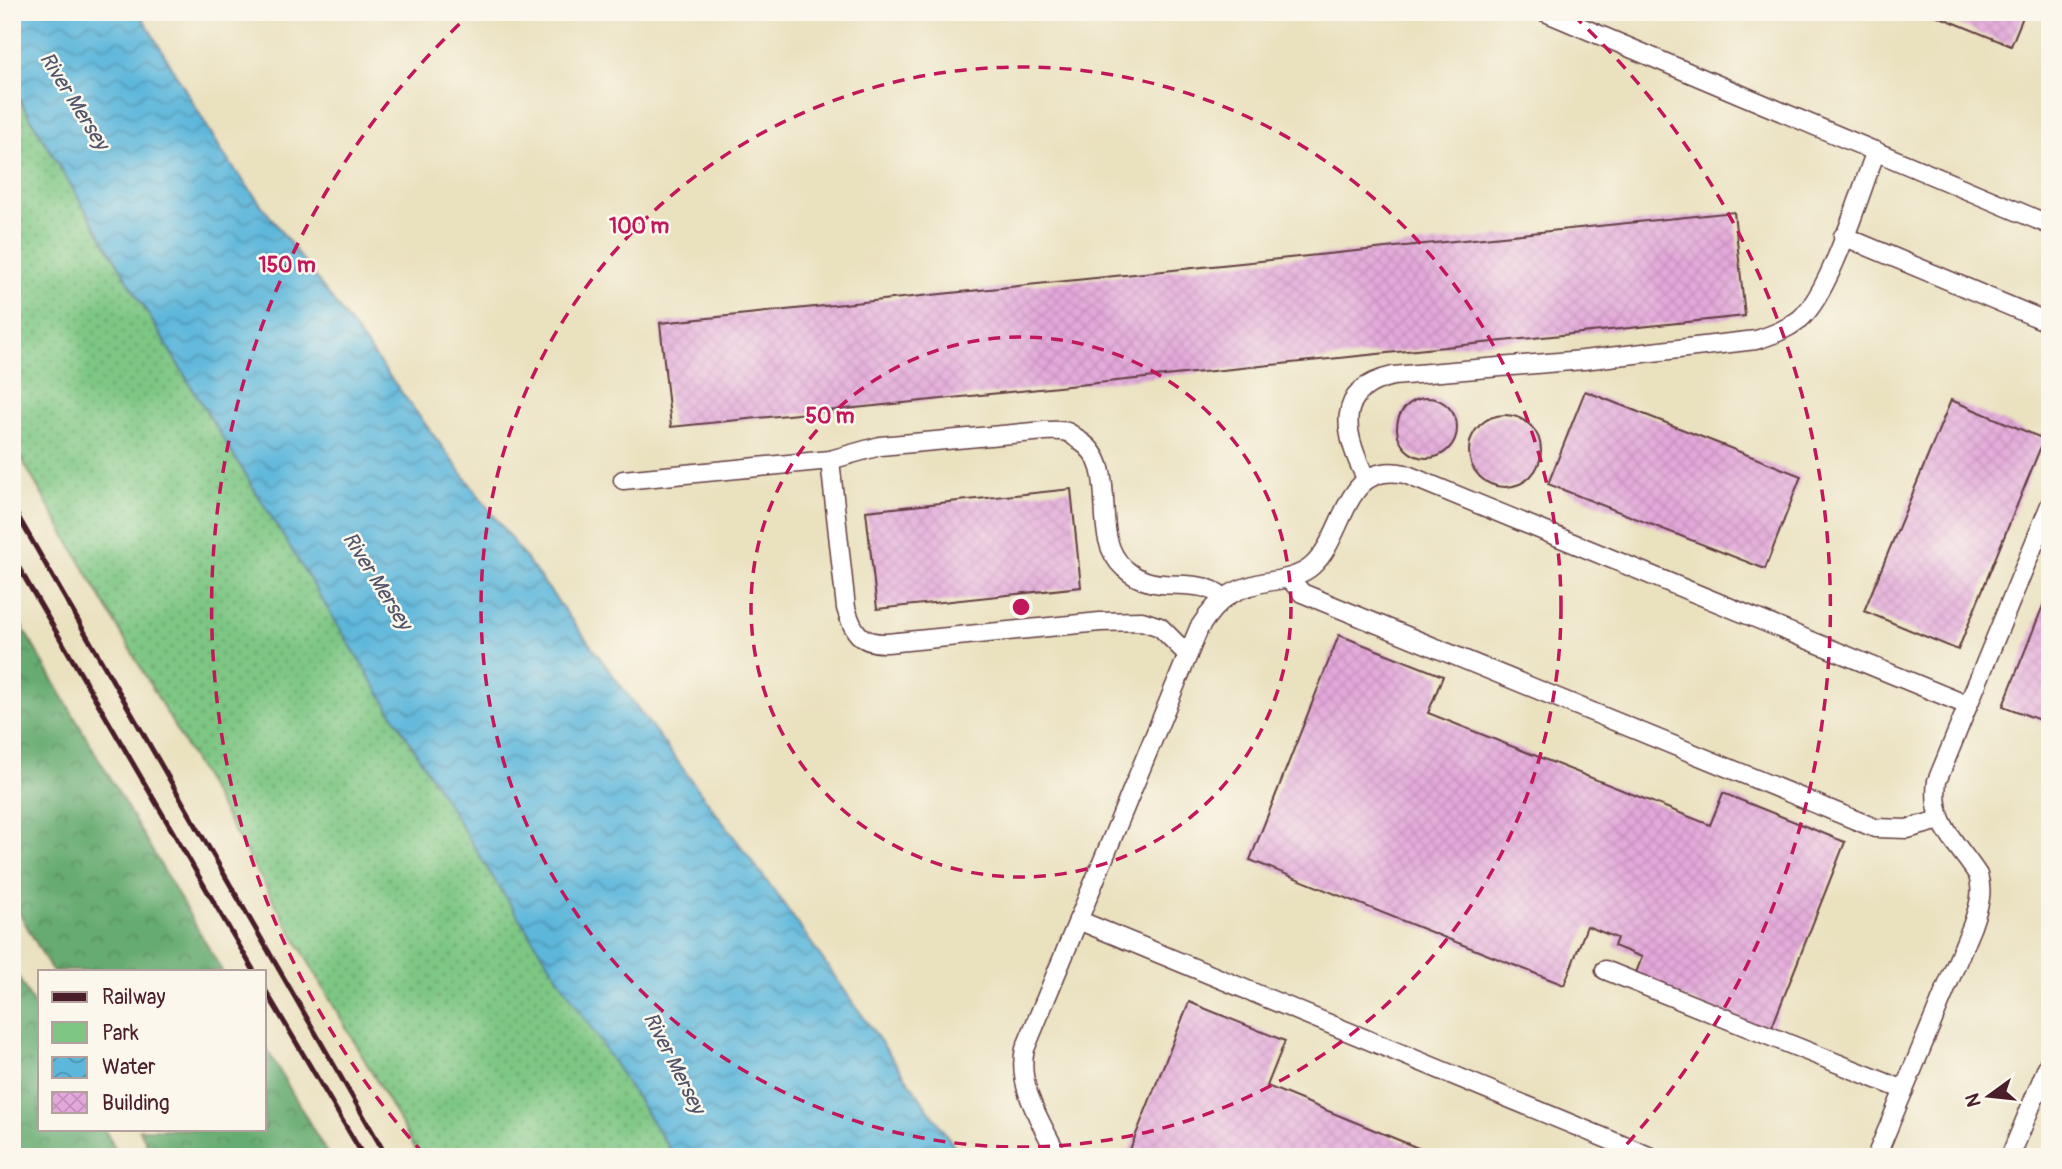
<svg xmlns="http://www.w3.org/2000/svg" width="2062" height="1169" font-family="Pangolin,sans-serif">
	<defs>
		<pattern id="green-dots" width="8" height="8" patternUnits="userSpaceOnUse" patternTransform="scale(1.75)"><rect width="8" height="8" fill="#7dc683"/><path d="M2 2h.1M6 6h.1" fill="none" stroke="#68a06b" stroke-width="1.8" stroke-linecap="round"/></pattern>
		<pattern id="forest-crowns" width="20" height="18" patternUnits="userSpaceOnUse" patternTransform="scale(1.75)"><rect width="20" height="18" fill="#66ab71"/><path d="M2 6a3 3 0 1 1 6 0M12 15a3 3 0 1 1 6 0" fill="none" stroke="#568b5d"/></pattern>
		<pattern id="water-waves" width="16" height="10" patternUnits="userSpaceOnUse" patternTransform="scale(1.75)"><rect width="16" height="10" fill="#5db7db"/><path d="M0 5q4-4 8 0t8 0" fill="none" stroke="#4f94b2"/></pattern>
		<pattern id="building-cross-hatch" width="8" height="8" patternUnits="userSpaceOnUse" patternTransform="scale(1.75)"><rect width="8" height="8" fill="#e3a8da"/><path d="M0 0l8 8M0 8l8-8" fill="none" stroke="#c490bb"/></pattern>
	</defs>
	<rect width="100%" height="100%" fill="#fbf7ec"/>
	<filter id="ink" filterUnits="userSpaceOnUse"><feTurbulence type="fractalNoise" baseFrequency=".0143" numOctaves="2"/><feDisplacementMap in="SourceGraphic" scale="14" xChannelSelector="R" yChannelSelector="G"/><feConvolveMatrix kernelMatrix="1 2 1 2 8 2 1 2 1" color-interpolation-filters="sRGB"/></filter>
	<filter id="wash" filterUnits="userSpaceOnUse"><feTurbulence type="fractalNoise" baseFrequency=".00686" numOctaves="4" result="noise"/><feDisplacementMap in="SourceGraphic" scale="28" xChannelSelector="R" yChannelSelector="G"/><feGaussianBlur stdDeviation="1.57" result="paint"/><feColorMatrix in="noise" values="0 0 0 0 0 0 0 0 0 0 0 0 0 0 0 0 0 1.4 0 .05"/><feComposite in="paint" operator="in"/></filter>
	<g filter="url(#wash)">
		<rect width="100%" height="100%" fill="#eae1bf"/>
		<path fill="url(#green-dots)" stroke="#647257" stroke-width="2" d="M 12,87 L 197,396 L 678,1157 L 420,1157 L 12,442 Z"/>
		<g fill="url(#forest-crowns)" stroke="#58654e" stroke-width="2">
			<path d="M 12,609 L 24,630 L 222,971 L 52,971 L 12,900 Z"/>
			<path d="M 12,966 L 40,1016 L 40,1129 L 104,1129 L 120,1157 L 12,1157 Z"/>
			<path d="M 264,1044 L 329,1157 L 154,1157 L 139,1129 L 264,1129 Z"/>
		</g>
		<path fill="url(#water-waves)" stroke="#546b83" stroke-width="2" d="M 12,12 L 139,12 L 224,155 L 778,896 L 962,1157 L 675,1157 L 492,876 L 197,396 L 12,87 Z"/>
		<g id="blocks">
			<g fill="url(#building-cross-hatch)">
				<path d="M 1928,12 L 2025,12 L 2011,46 Z"/>
				<path d="M 1734,212 L 1745,316 L 671,427 L 660,323 Z"/>
				<path d="M 1585,391 L 1801,476 L 1765,569 L 1548,484 Z"/>
				<circle cx="1427" cy="428" r="30"/>
				<path d="M 1951,400 L 2044,439 L 1958,650 L 1864,611 Z"/>
				<circle cx="1505" cy="451" r="36"/>
				<path d="M 1071,489 L 1081,587 L 877,609 L 866,511 Z"/>
				<path d="M 2050,588 L 2050,724 L 2003,706 Z"/>
				<path d="M 1339,635 L 1443,676 L 1428,713 L 1710,825 L 1723,793 L 1845,842 L 1770,1032 L 1634,978 L 1642,957 L 1614,946 L 1617,938 L 1587,926 L 1564,985 L 1250,860 Z"/>
				<path d="M 1189,1002 L 1285,1041 L 1267,1086 L 1440,1157 L 1127,1157 Z"/>
			</g>
		</g>
	</g>
	<g filter="url(#ink)">
		<use href="#blocks" fill-opacity="0" stroke="#623c41" stroke-width="2"/>
		<g fill="none" stroke-linecap="round" stroke-linejoin="round">
			<defs>
				<g id="lane">
					<path d="M 1545,12 L 2050,225"/>
					<path d="M 1843,236 L 2050,323"/>
					<path d="M 830,460 L 846,608 C 853,632 860,644 887,643 L 1100,622 L 1142,621 L 1160,627 L 1188,655"/>
					<path d="M 1366,478 C 1344,435 1333,389 1393,376 L 1583,360 L 1756,340 C 1772,335 1786,330 1800,319 C 1831,292 1860,192 1876,151"/>
					<path d="M 623,480 L 830,460 L 880,446 L 1045,431 C 1052,431 1060,430 1067,432 C 1071,433 1076,438 1080,441 C 1123,468 1087,535 1124,568 C 1156,598 1194,573 1223,597"/>
					<path d="M 1289,578 L 1302,593 L 1875,828 L 1907,829 L 1940,820"/>
					<path d="M 1078,920 L 1651,1157"/>
					<path d="M 1605,970 L 1904,1090"/>
					<path d="M 1058,1157 C 1043,1124 1016,1087 1025,1049 L 1199,628 C 1219,597 1235,587 1272,581 C 1285,579 1302,575 1312,566 C 1346,536 1343,460 1405,474 L 1967,705"/>
					<path d="M 1876,1157 L 1972,926 C 1978,908 1984,894 1978,875 C 1957,842 1931,825 1937,781 L 2050,505"/>
					<path d="M 2010,1157 L 2050,1060"/>
				</g>
			</defs>
			<use href="#lane" stroke="#623c41" stroke-width="21"/>
			<use href="#lane" stroke="#fff" stroke-width="18"/>
			<g stroke="#4a1f2b" stroke-width="5">
				<path d="M 12,506 L 387,1157"/>
				<path d="M 12,556 L 254,971"/>
				<path d="M 264,988 L 364,1157"/>
			</g>
		</g>
	</g>
	<g fill="none" stroke="#c2185b" stroke-width="3.5" stroke-dasharray="12 9">
		<circle cx="1021" cy="607" r="270"/>
		<circle cx="1021" cy="607" r="540"/>
		<path d="M424 1154A810 810 0 0 1 469 15M1573 15A810 810 0 0 1 1618 1154"/>
	</g>
	<g text-anchor="middle" dominant-baseline="central" stroke-width="5" stroke-linejoin="round" paint-order="stroke">
		<g font-size="21" font-style="italic" fill="#515469" stroke="#fbf7ec">
			<text transform="translate(74 101) rotate(58)">River Mersey</text>
			<text transform="translate(377 581) rotate(58)">River Mersey</text>
			<text transform="translate(674 1063) rotate(63)">River Mersey</text>
		</g>
	</g>
	<circle cx="1021" cy="607" r="10" fill="#c2185b" stroke="#fbf7ec" stroke-width="3.5"/>
	<g font-size="21" text-anchor="middle" font-weight="bold" fill="#c2185b" stroke="#fbf7ec" stroke-width="5" stroke-linejoin="round" paint-order="stroke">
		<text x="639" y="233">100 m</text>
		<text x="287" y="272">150 m</text>
		<text x="830" y="423">50 m</text>
	</g>
	<rect width="2062" height="1169" fill="none" stroke="#fbf7ec" stroke-width="42"/>
	<rect x="38" y="970" width="228" height="161" fill="#fbf7ec" stroke="#b4a19f" stroke-width="2"/>
	<rect x="52" y="992" width="35" height="10" fill="#4a1f2b" stroke="#b4a19f" stroke-width="2"/>
	<text x="102" y="1004" font-size="21" fill="#4a1f2b">Railway</text>
	<rect x="52" y="1022" width="35" height="21" fill="#7dc683" stroke="#b4a19f" stroke-width="2"/>
	<text x="102" y="1040" font-size="21" fill="#4a1f2b">Park</text>
	<rect x="52" y="1057" width="35" height="21" fill="url(#water-waves)" stroke="#b4a19f" stroke-width="2"/>
	<text x="102" y="1074" font-size="21" fill="#4a1f2b">Water</text>
	<rect x="52" y="1092" width="35" height="21" fill="url(#building-cross-hatch)" stroke="#b4a19f" stroke-width="2"/>
	<text x="102" y="1110" font-size="21" fill="#4a1f2b">Building</text>
	<g transform="translate(1989 1096) rotate(255)" stroke="#fbf7ec" stroke-width="5" paint-order="stroke">
	<path d="M0-5L12 26L0 18L-12 26Z" fill="#4a1f2b"/>
	<text y="-10" font-size="19" font-weight="bold" text-anchor="middle" fill="#4a1f2b">N</text>
	</g>
</svg>
